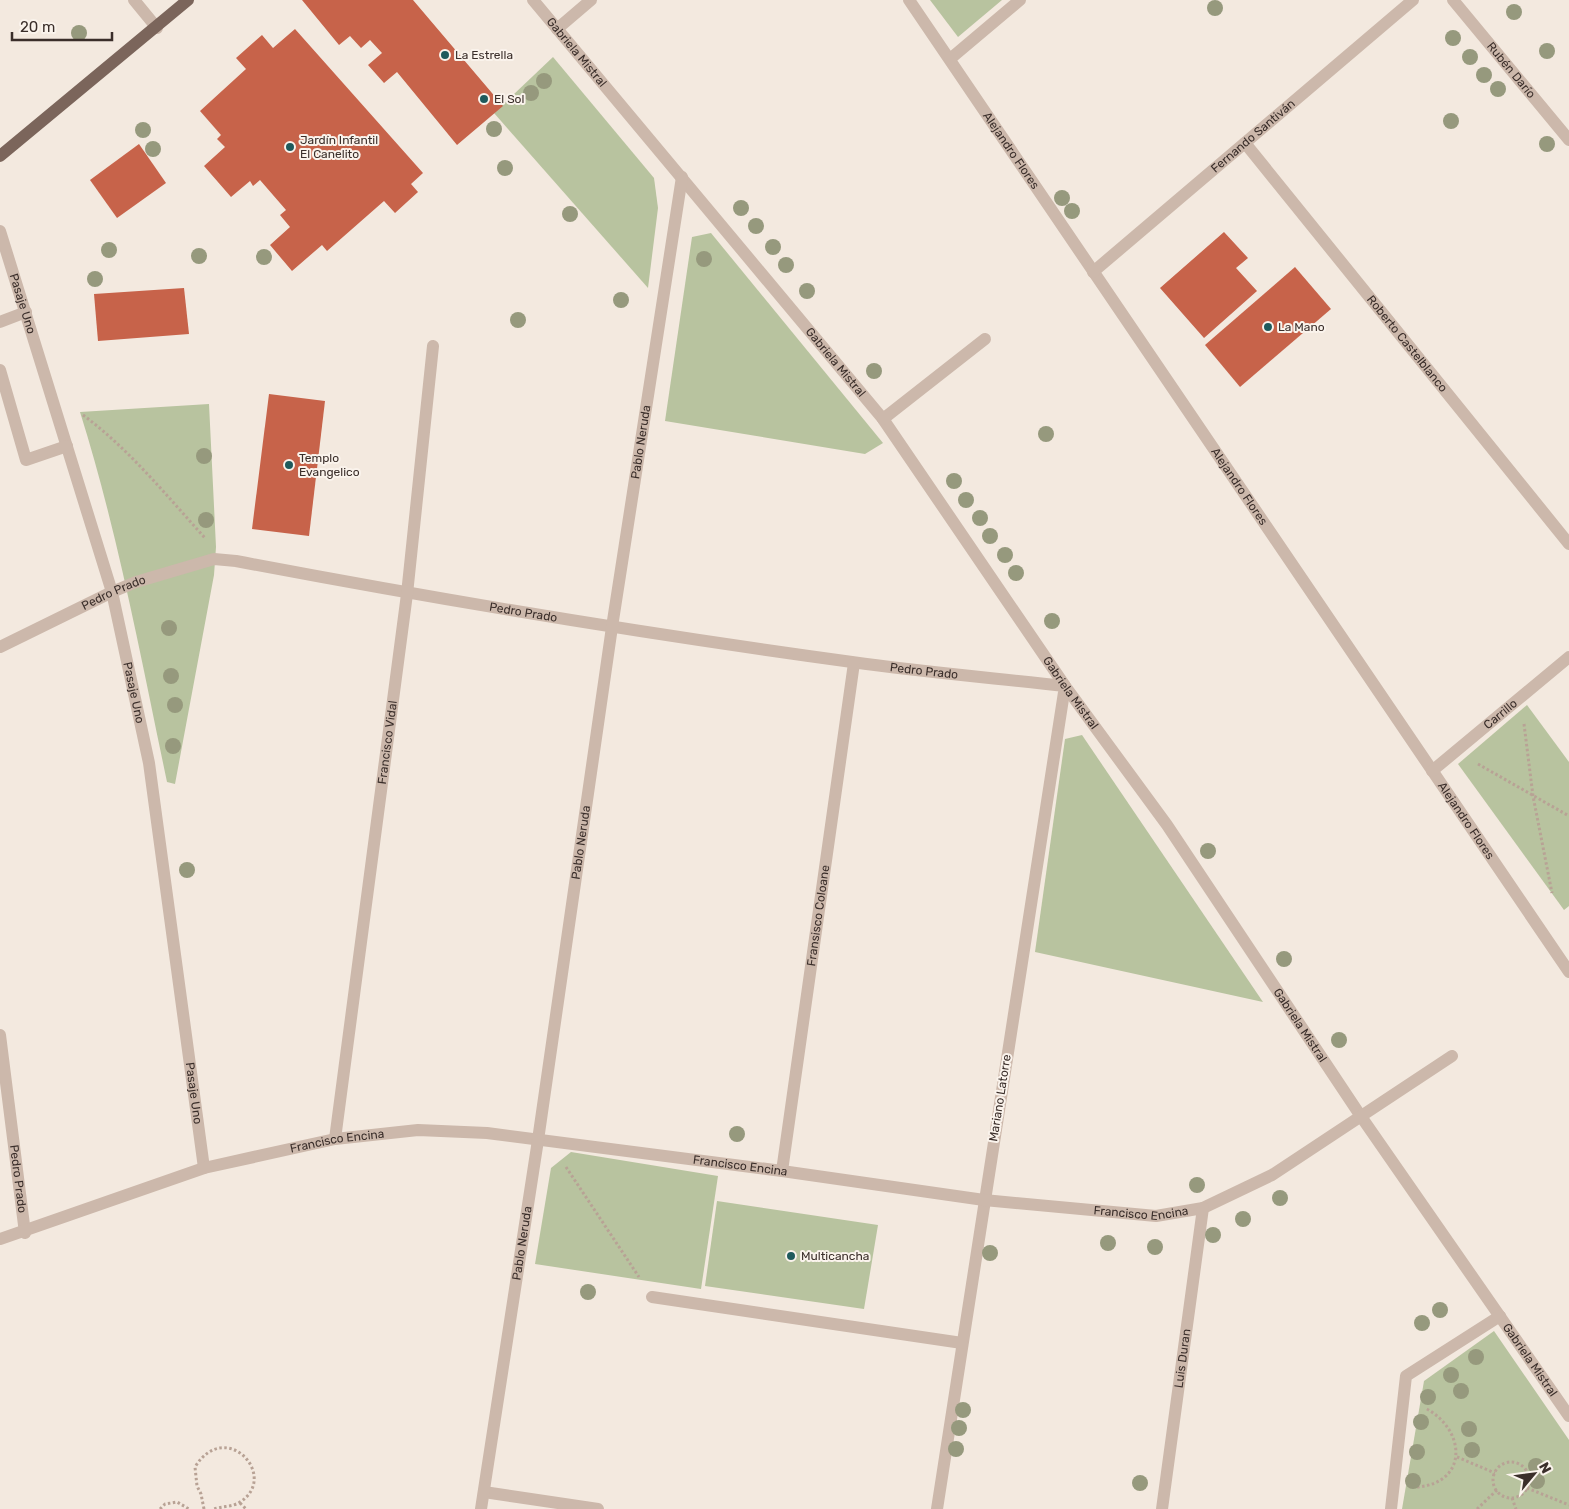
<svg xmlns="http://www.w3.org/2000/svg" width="1569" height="1509" font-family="Rubik,sans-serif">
	<rect width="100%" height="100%" fill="#f3e9df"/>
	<g fill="#b8c39f">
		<path d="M 930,0 L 1002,0 L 958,37 Z"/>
		<path d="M 553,57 L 654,178 L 658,208 L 648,288 L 494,113 Z"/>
		<path d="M 711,233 L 883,443 L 865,454 L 665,421 L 692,237 Z"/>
		<path d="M 209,404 L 216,547 L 214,575 L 175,784 L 167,782 C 141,658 118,533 80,412 Z"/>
		<path d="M 1527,705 L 1569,762 L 1569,906 L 1564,910 L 1458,764 Z"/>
		<path d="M 1082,735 L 1263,1002 L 1035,952 L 1065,739 Z"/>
		<path d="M 571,1152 L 718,1176 L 701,1289 L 535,1264 L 551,1168 Z"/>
		<path d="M 717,1201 L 878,1225 L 864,1309 L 705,1286 Z"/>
		<path d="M 1494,1331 L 1569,1440 L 1569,1509 L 1402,1509 L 1424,1381 Z"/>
	</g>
	<g fill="#c7634a">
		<path d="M 302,0 L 413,0 L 503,106 L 457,145 L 397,72 L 384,83 L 368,65 L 382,53 L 370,40 L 361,48 L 350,36 L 339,45 Z"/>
		<path d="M 295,29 L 423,173 L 411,184 L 418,192 L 395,213 L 384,201 L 327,251 L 322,245 L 292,271 L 270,245 L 290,227 L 280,215 L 286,210 L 260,180 L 253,186 L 250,181 L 231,197 L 204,166 L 225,147 L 217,139 L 221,135 L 200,111 L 246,69 L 236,58 L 262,35 L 273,48 Z"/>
		<path d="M 139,144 L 166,183 L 117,218 L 90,180 Z"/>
		<path d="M 1224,232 L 1248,258 L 1236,268 L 1257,291 L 1204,338 L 1160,288 Z"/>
		<path d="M 1295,267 L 1331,309 L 1240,387 L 1205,345 Z"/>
		<path d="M 184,288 L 189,334 L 98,341 L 94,294 Z"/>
		<path d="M 269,394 L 325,401 L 309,536 L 252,529 Z"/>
	</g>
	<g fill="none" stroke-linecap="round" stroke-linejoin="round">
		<g stroke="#b8a295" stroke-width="3" stroke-dasharray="2.5 2.5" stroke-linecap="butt">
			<path d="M 83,415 C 129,449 166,495 205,538"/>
			<path d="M 1524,724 L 1533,796 L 1552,893"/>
			<path d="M 1478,764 L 1569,816"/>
			<path d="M 566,1167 L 639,1277"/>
			<path d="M 1457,1457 L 1495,1473"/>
			<circle cx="1511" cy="1480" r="18"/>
			<path d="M 1417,1487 C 1469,1483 1466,1429 1425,1408"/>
			<path d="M 1527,1488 L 1569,1505"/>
			<path d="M 1512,1498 L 1516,1509"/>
			<path d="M 240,1503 L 246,1509"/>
			<path d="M 160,1509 L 165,1504 L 177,1502 L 189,1509"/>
			<path d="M 204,1509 L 201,1494 L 197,1486 L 195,1467 C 226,1417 280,1477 240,1502 C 233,1507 222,1506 214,1509"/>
			<path d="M 1477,1509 L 1497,1490"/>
		</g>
		<g stroke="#ccb8ab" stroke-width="12">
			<path d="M 134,0 L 157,28"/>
			<path id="s1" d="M 533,0 L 883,419 L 1065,686 L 1167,825 L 1360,1115 L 1569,1416"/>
			<path id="s2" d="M 909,0 L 1569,972"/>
			<path id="s3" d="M 1453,0 L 1569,140"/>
			<path d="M 557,29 L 591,0"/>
			<path d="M 950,59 L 1020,0"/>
			<path id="s4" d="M 1245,143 L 1569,544"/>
			<path id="s5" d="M 0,231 L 112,592 L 149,763 L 204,1168"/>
			<path id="s6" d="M 1093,272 L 1413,0"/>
			<path d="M 0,322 L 26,312"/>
			<path d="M 0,370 L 26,460 L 67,446"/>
			<path d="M 883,419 L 985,339"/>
			<path id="s7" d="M 0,647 L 112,592 L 136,582 L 214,559 L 236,561 C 441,600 646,634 852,662 C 923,672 994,678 1065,686 L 937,1509"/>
			<path id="s8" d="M 1432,771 L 1569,657"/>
			<path id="s9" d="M 0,1035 L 25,1233"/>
			<path id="s10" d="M 335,1139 L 407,594 L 433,346"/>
			<path id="s11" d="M 782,1171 L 854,663"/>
			<path id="s12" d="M 0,1239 L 204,1168 L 335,1139 L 418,1130 L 487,1133 L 782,1171 L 984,1200 L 1156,1216 L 1203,1208 L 1272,1175 L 1452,1056"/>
			<path d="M 652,1297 L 962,1343"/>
			<path d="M 484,1492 L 598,1509"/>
			<path id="s13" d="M 481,1509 L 538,1140 L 612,627 L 682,177"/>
			<path id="s14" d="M 1162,1509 L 1203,1208"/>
			<path d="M 1391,1509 L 1406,1376 L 1500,1316"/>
		</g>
		<path stroke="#7b655b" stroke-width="12" d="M 0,156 L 188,0"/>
	</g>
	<g fill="#96997d">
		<circle cx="1215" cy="8" r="8"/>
		<circle cx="1514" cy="12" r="8"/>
		<circle cx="79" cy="33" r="8"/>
		<circle cx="1453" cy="38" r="8"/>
		<circle cx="1547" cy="51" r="8"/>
		<circle cx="1470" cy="57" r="8"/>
		<circle cx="1484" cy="75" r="8"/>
		<circle cx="544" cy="81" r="8"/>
		<circle cx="1498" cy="89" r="8"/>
		<circle cx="531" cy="93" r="8"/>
		<circle cx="1451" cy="121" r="8"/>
		<circle cx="494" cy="129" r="8"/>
		<circle cx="143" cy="130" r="8"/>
		<circle cx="1547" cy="144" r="8"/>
		<circle cx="153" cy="149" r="8"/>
		<circle cx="505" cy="168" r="8"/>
		<circle cx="1062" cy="198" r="8"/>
		<circle cx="741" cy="208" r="8"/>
		<circle cx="1072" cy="211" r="8"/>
		<circle cx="570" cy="214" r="8"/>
		<circle cx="756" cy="226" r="8"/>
		<circle cx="773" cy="247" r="8"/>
		<circle cx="109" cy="250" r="8"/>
		<circle cx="199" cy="256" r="8"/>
		<circle cx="264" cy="257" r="8"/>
		<circle cx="704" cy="259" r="8"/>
		<circle cx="786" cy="265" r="8"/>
		<circle cx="95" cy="279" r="8"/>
		<circle cx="807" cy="291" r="8"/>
		<circle cx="621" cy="300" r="8"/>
		<circle cx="518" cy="320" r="8"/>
		<circle cx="874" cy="371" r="8"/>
		<circle cx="1046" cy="434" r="8"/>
		<circle cx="204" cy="456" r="8"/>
		<circle cx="954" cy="481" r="8"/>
		<circle cx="966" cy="500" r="8"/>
		<circle cx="980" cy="518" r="8"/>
		<circle cx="206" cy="520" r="8"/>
		<circle cx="990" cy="536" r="8"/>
		<circle cx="1005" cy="555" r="8"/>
		<circle cx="1016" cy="573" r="8"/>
		<circle cx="1052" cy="621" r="8"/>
		<circle cx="169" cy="628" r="8"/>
		<circle cx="171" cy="676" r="8"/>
		<circle cx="175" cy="705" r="8"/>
		<circle cx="173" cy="746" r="8"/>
		<circle cx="1208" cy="851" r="8"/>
		<circle cx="187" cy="870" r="8"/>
		<circle cx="1284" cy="959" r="8"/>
		<circle cx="1339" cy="1040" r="8"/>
		<circle cx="737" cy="1134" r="8"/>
		<circle cx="1197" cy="1185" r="8"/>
		<circle cx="1280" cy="1198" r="8"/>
		<circle cx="1243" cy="1219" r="8"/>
		<circle cx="1213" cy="1235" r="8"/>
		<circle cx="1108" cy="1243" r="8"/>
		<circle cx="1155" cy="1247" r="8"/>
		<circle cx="990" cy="1253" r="8"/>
		<circle cx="588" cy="1292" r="8"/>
		<circle cx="1440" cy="1310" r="8"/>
		<circle cx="1422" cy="1323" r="8"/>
		<circle cx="1476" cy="1357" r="8"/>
		<circle cx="1451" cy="1375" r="8"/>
		<circle cx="1461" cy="1391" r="8"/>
		<circle cx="1428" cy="1397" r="8"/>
		<circle cx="963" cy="1410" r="8"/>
		<circle cx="1421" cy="1422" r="8"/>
		<circle cx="959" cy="1428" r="8"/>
		<circle cx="1469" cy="1429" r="8"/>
		<circle cx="956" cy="1449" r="8"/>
		<circle cx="1472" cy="1450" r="8"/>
		<circle cx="1417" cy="1452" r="8"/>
		<circle cx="1536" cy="1466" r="8"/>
		<circle cx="1413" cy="1481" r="8"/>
		<circle cx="1537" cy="1481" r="8"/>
		<circle cx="1140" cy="1483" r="8"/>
	</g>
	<g fill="#1f5a5c" stroke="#faf3ec" stroke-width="2">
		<circle cx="445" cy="55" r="5"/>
		<circle cx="484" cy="99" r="5"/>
		<circle cx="290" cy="147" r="5"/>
		<circle cx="1268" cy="327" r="5"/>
		<circle cx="289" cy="465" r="5"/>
		<circle cx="791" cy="1256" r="5"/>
	</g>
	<g text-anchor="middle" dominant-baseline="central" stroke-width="4" stroke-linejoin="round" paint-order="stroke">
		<g font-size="12" fill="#3a2e2a" stroke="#faf3ec">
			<text stroke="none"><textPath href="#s1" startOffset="68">Gabriela Mistral</textPath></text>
			<text stroke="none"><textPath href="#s3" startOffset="91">Rubén Darío</textPath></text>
			<text stroke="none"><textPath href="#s6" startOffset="210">Fernando Santiván</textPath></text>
			<text stroke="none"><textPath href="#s2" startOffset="182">Alejandro Flores</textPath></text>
			<text stroke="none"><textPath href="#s5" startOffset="76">Pasaje Uno</textPath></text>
			<text stroke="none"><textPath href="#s4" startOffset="258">Roberto Castelblanco</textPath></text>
			<text stroke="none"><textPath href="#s1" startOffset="472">Gabriela Mistral</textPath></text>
			<text stroke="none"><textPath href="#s13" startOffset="1079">Pablo Neruda</textPath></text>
			<text stroke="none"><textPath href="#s2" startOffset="588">Alejandro Flores</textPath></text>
			<text stroke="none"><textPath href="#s7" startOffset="126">Pedro Prado</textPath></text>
			<text stroke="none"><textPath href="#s7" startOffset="546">Pedro Prado</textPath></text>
			<text stroke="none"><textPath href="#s7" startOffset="951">Pedro Prado</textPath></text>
			<text stroke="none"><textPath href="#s5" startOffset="481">Pasaje Uno</textPath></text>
			<text stroke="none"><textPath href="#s1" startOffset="878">Gabriela Mistral</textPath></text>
			<text stroke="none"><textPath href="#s8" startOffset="89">Carrillo</textPath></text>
			<text stroke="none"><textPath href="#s10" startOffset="400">Francisco Vidal</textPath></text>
			<text stroke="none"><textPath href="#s2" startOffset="992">Alejandro Flores</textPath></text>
			<text stroke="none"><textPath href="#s13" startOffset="674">Pablo Neruda</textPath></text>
			<text stroke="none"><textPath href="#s11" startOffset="258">Fransisco Coloane</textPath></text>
			<text stroke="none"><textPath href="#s1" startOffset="1282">Gabriela Mistral</textPath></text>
			<text stroke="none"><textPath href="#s5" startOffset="886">Pasaje Uno</textPath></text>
			<text transform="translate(1000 1098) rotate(-81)">Mariano Latorre</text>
			<text stroke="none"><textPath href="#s12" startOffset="352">Francisco Encina</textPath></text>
			<text stroke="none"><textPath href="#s12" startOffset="758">Francisco Encina</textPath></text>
			<text stroke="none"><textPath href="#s9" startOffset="145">Pedro Prado</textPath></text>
			<text stroke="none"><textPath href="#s12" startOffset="1162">Francisco Encina</textPath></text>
			<text stroke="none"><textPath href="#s13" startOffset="269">Pablo Neruda</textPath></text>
			<text stroke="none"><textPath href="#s14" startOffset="152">Luis Duran</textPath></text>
			<text stroke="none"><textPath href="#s1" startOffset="1688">Gabriela Mistral</textPath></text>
		</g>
		<g font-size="12" fill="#3a2e2a" stroke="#faf3ec" text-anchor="start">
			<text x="455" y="55">La Estrella</text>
			<text x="494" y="99">El Sol</text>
			<text x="300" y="140">Jardín Infantil<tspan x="300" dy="14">El Canelito</tspan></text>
			<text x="1278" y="327">La Mano</text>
			<text x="299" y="458">Templo<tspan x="299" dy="14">Evangelico</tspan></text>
			<text x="801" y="1256">Multicancha</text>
		</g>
	</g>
	<g transform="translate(1534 1474) rotate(61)" stroke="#faf3ec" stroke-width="4" paint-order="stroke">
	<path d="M0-4L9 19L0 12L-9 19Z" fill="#3a2e2a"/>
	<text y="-8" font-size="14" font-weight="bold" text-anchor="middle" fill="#3a2e2a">N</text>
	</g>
	<path d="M12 32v8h100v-8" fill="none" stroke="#3a2e2a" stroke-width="2.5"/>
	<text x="20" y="32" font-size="15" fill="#3a2e2a" stroke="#faf3ec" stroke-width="4" paint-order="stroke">20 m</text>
</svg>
